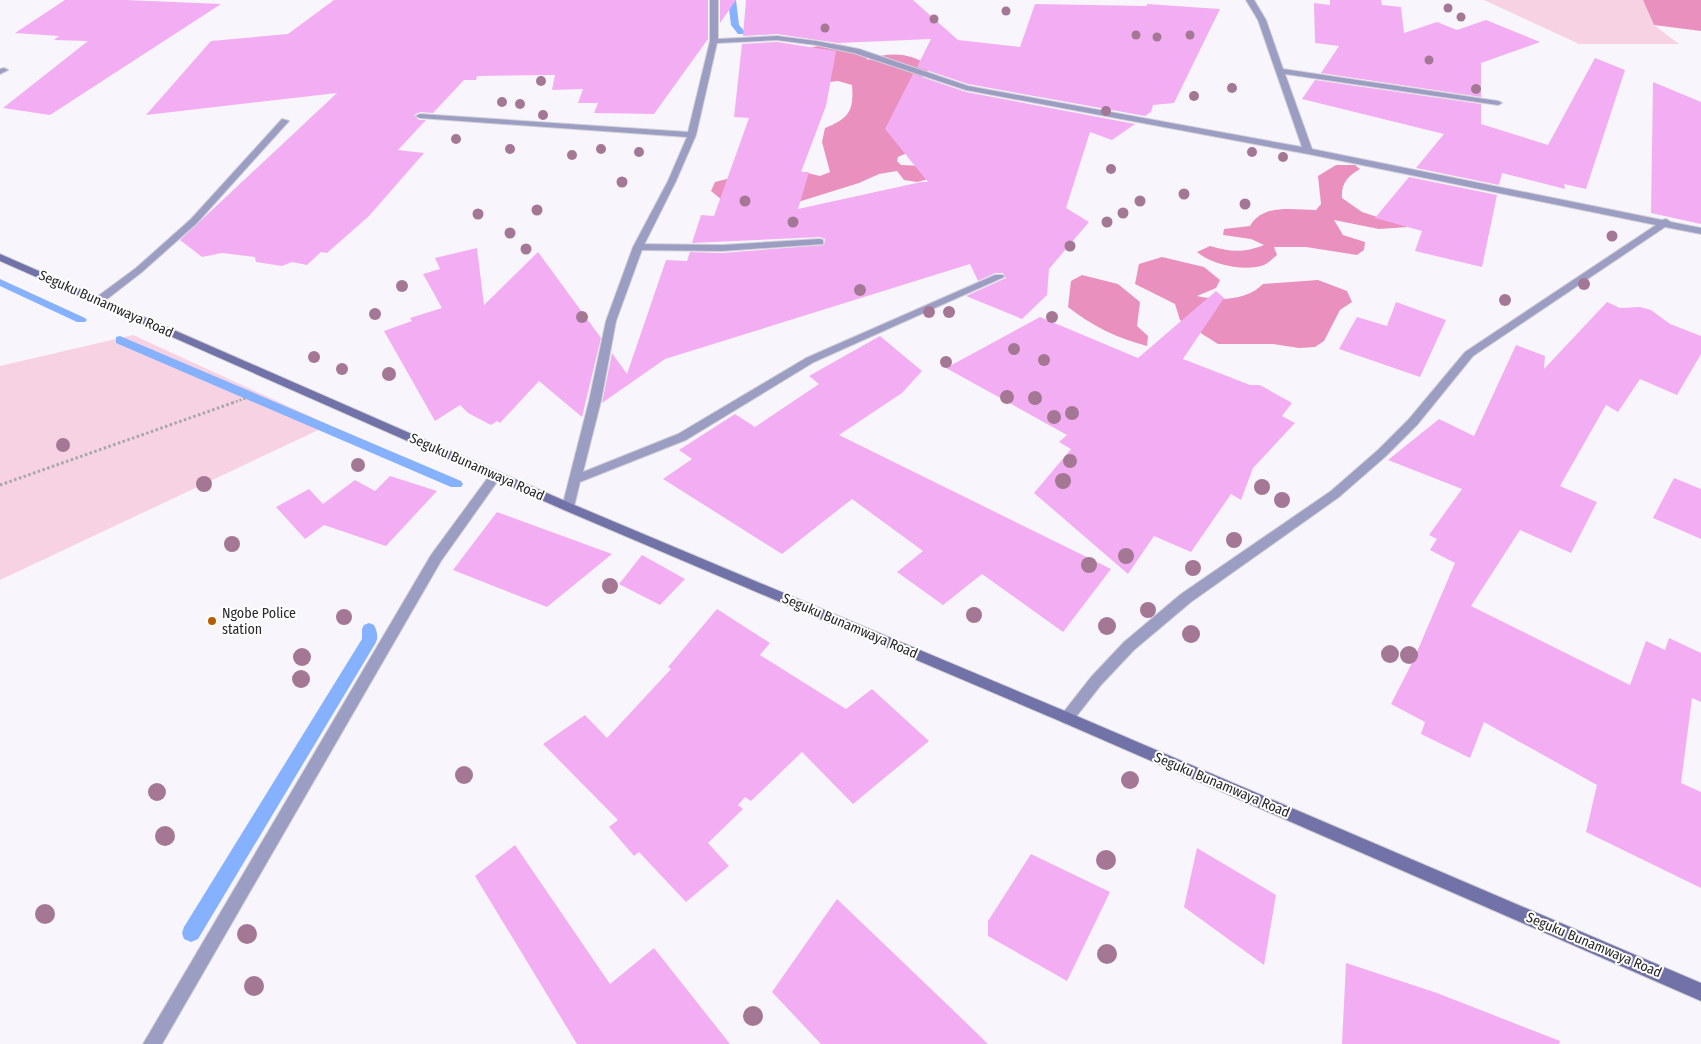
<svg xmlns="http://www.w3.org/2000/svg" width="1701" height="1044" font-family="'Fira Sans Condensed',sans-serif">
	<rect width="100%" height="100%" fill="#f8f6fc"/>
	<g fill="#f7d2e3">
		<path d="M 1484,0 L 1643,0 L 1654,25 L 1679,44 L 1579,44 Z"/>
		<path d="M 133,335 L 329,425 L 0,580 L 0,366 Z"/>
	</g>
	<g fill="#e990be">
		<path d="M 1643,0 L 1701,0 L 1701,31 L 1654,25 Z"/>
		<path d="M 829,43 C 845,45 858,46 868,60 C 886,52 910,52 927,65 L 928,74 L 915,80 L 907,153 L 898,157 L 897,161 L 901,165 L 923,166 L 929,179 L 917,182 L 904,180 L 897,171 L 879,174 L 859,183 L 798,202 L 722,200 L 711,191 L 715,182 L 778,166 L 820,176 L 830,172 L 822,142 L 825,128 C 849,118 854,111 852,85 L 838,81 L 806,85 L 810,48 Z"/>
		<path d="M 1336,165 L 1355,165 L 1360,169 C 1348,176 1341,183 1342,198 L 1362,212 L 1408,227 L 1379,229 L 1334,220 L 1343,235 L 1365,242 L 1364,250 L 1357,255 L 1306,247 L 1274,247 L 1277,255 C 1273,258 1269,263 1264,265 C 1245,272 1212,265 1197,252 L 1210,246 C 1230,252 1244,253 1264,245 L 1251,239 L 1223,235 L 1224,229 L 1250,226 C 1263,203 1294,210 1316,210 L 1321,204 L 1318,176 Z"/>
		<path d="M 1162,257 L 1204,267 L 1220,280 L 1216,288 L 1197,296 C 1219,301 1246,301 1263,284 L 1318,280 L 1347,291 L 1352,302 L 1340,310 L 1324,341 L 1315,347 L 1299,348 L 1273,344 L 1218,344 L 1180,320 L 1175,304 L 1135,284 L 1139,264 Z"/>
		<path d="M 1082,275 L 1118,284 L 1140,302 L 1137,326 L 1148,336 L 1147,346 C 1117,338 1092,326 1068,307 L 1071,281 Z"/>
	</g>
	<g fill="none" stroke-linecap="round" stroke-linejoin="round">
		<g fill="#85b1fe" fill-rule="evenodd">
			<path d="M 728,0 L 736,0 L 739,25 L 745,32 L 744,34 L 738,34 L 731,25 Z"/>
			<path d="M 0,279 L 85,318 L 87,320 L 85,322 L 77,322 L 0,286 Z"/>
			<path d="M 120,336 L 461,481 L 463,484 L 461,487 L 451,487 L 116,343 L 116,337 Z"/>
			<path d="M 369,623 L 374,625 C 377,631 379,638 375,644 L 198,939 L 191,942 L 184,939 L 182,933 L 184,927 L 362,639 L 362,629 L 364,625 Z"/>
		</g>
	</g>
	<g fill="#f3aef3">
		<path d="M 65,0 L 126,0 L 221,4 L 50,115 L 3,108 L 88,41 L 54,40 L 59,36 L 15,33 Z"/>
		<path d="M 334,0 L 708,0 L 708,39 L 654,114 L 594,113 L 598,103 L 578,103 L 583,89 L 552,90 L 555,75 L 477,76 L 476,80 L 464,80 L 433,113 L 420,112 L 414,115 L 419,120 L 426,120 L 398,150 L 424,153 L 369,216 L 327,253 L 321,252 L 307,265 L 292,262 L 282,266 L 256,262 L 255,257 L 222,253 L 202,257 L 180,240 L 337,93 L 146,115 L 211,41 L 288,34 Z"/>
		<path d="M 720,0 L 736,0 L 720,23 Z"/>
		<path d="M 746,0 L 913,0 L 958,40 L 1020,47 L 1035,4 L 1147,6 L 1147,4 L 1220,9 L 1174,103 L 1153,105 L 1151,112 L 1145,116 L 968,84 L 917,67 L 931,39 L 838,43 L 777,34 L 743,36 Z"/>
		<path d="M 1330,0 L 1381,0 L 1382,5 L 1401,7 L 1404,33 L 1437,22 L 1457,30 L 1486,20 L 1540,42 L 1481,63 L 1481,97 L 1321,73 L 1339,46 L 1315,43 L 1314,3 L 1330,5 Z"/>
		<path d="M 777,42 L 836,51 L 826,106 L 801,172 L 809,172 L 798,209 L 921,182 L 928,182 L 885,129 L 913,74 L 966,92 L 1135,124 L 1112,140 L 1090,132 L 1066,208 L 1089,222 L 1049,269 L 1047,295 L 1022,319 L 966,296 L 1006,278 L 1003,273 L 995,273 L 978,281 L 970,264 L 665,359 L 602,403 L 612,353 L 627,374 L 666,260 L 687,261 L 690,252 L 722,253 L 824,245 L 825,239 L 820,237 L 692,243 L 701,215 L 714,216 L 749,118 L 734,117 L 742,44 Z"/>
		<path d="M 1595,58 L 1625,70 L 1586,189 L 1564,184 L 1565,189 L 1502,173 L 1499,185 L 1416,168 L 1444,134 L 1302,99 L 1315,80 L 1481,104 L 1481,124 L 1548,145 Z"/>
		<path d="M 1653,82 L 1701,102 L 1701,224 L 1651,213 Z"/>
		<path d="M 1409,177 L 1497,195 L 1482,267 L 1415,251 L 1422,231 L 1375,218 Z"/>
		<path d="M 477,248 L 484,305 L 538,252 L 601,338 L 582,417 L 539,381 L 500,423 L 497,421 L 491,425 L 468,413 L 460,405 L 435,421 L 384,331 L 412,321 L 410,318 L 442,308 L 423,274 L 440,269 L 435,258 Z"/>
		<path d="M 1216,291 L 1224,298 L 1183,359 L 1250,385 L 1260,385 L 1292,403 L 1282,416 L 1295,423 L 1253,468 L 1241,500 L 1231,494 L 1191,552 L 1154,536 L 1128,574 L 1034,493 L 1071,449 L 1059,442 L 1067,435 L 946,368 L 1040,317 L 1138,358 Z"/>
		<path d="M 1396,302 L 1446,320 L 1420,377 L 1339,349 L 1357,317 L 1387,326 Z"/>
		<path d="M 1607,302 L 1620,308 L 1640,307 L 1651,310 L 1670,324 L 1701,336 L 1701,354 L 1677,395 L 1640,379 L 1618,412 L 1606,405 L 1560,486 L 1597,502 L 1571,553 L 1520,530 L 1471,606 L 1630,685 L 1646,641 L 1665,650 L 1669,638 L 1701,653 L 1701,702 L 1692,698 L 1681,783 L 1701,792 L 1701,888 L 1586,832 L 1597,785 L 1484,722 L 1470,758 L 1421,734 L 1425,722 L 1391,704 L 1413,661 L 1455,563 L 1430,550 L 1437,539 L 1429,535 L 1462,489 L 1388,460 L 1439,419 L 1474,436 L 1516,345 L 1545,356 L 1544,369 Z"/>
		<path d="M 880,336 L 922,371 L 902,393 L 839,435 L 1111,569 L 1063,632 L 982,574 L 943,605 L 897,572 L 923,551 L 852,499 L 782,554 L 663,479 L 692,459 L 679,450 L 735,414 L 755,427 L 819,384 L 809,376 Z"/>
		<path d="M 390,476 L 437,491 L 386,546 L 324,525 L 305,539 L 276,507 L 309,489 L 323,504 L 355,480 L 375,491 Z"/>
		<path d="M 1674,478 L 1701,489 L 1701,539 L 1653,518 Z"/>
		<path d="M 497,512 L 612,554 L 547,607 L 453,570 Z"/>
		<path d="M 642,555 L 685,579 L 660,605 L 619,584 Z"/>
		<path d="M 717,609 L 770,643 L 760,655 L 846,709 L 872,689 L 929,741 L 853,804 L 802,752 L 751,801 L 745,797 L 738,805 L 743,809 L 708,843 L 729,866 L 686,902 L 639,852 L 634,856 L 609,827 L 618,820 L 543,744 L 585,715 L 607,738 L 671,669 L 668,667 Z"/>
		<path d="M 515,845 L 610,984 L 654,948 L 730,1044 L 577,1044 L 475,876 Z"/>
		<path d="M 1197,848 L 1276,895 L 1264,965 L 1184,907 Z"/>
		<path d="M 1031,854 L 1110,892 L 1067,981 L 988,936 L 988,921 Z"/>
		<path d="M 837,899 L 954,1011 L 988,1044 L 821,1044 L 772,992 Z"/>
		<path d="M 1346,963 L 1437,993 L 1560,1041 L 1559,1044 L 1342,1044 Z"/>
	</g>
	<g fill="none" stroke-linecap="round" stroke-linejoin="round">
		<defs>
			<path id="service" d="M 820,239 L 823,240 L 823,244 L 722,251 L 638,250 L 633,247 L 638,244 L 722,245 Z"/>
			<g id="minor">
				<path d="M 710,0 L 718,0 L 718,39 L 777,36 L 816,41 L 859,49 L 968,86 L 1302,147 L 1258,20 L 1246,0 L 1254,0 L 1266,20 L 1283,69 L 1498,101 L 1502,103 L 1498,105 L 1285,74 L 1312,149 L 1662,220 L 1666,219 L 1671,222 L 1701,228 L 1701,234 L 1665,227 L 1473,356 L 1417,425 L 1386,456 L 1339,497 L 1191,602 L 1134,650 L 1101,685 L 1072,722 L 1067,724 L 1062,722 L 1060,718 L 1062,714 L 1091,677 L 1124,642 L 1181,594 L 1331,491 L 1378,450 L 1409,419 L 1465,352 L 1656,225 L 1308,154 L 966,90 L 854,53 L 816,45 L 777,40 L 717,43 L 696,135 L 676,181 L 643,247 L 616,321 L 601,401 L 583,472 L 678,434 L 806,358 L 995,275 L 1003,275 L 1004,277 L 814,362 L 686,440 L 580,482 L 574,507 L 568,511 L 562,507 L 589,401 L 606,321 L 633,247 L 668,181 L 687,137 L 420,118 L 416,116 L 420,114 L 688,132 L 710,41 Z"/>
				<path d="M 4,68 L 8,70 L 0,74 L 0,69 Z"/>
				<path d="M 282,119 L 289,121 L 197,223 L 142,272 L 102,303 L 94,303 L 94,299 L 136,268 L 191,219 Z"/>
				<path d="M 496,471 L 502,475 L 441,561 L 162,1044 L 143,1044 L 431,555 L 492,472 Z"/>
			</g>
			<path id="secondary" d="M 0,254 L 572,504 L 1072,714 L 1701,983 L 1701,1001 L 1062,722 L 564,510 L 0,261 Z"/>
		</defs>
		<use href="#service" stroke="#d2d1d6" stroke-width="2"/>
		<use href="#minor" stroke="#d2d1d6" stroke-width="2"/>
		<use href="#secondary" stroke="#d2d1d6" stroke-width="2"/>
		<path stroke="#a7a6aa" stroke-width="2.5" stroke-dasharray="2 2" stroke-linecap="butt" d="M 232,403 L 246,398"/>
		<path stroke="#a7a6aa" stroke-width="3" stroke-dasharray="2.5 2.5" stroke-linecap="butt" d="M 0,485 L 235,402"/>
		<use href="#service" fill="#9c9dc3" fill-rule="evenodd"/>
		<use href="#minor" fill="#9c9dc3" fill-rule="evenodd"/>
		<use href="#secondary" fill="#7172a7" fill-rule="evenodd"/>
	</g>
	<g fill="#a47895">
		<circle cx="1448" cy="8" r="4.5"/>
		<circle cx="1006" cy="11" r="4.5"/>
		<circle cx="1461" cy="17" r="4.5"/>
		<circle cx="934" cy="19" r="4.5"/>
		<circle cx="825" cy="28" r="4.5"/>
		<circle cx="1136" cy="35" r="4.5"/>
		<circle cx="1190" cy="35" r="4.5"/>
		<circle cx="1157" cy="37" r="4.5"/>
		<circle cx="1429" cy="60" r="4.5"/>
		<circle cx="541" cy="81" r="5"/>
		<circle cx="1232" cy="88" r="5"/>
		<circle cx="1476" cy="89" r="5"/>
		<circle cx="1194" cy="96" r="5"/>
		<circle cx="502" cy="102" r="5"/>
		<circle cx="520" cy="104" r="5"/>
		<circle cx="1106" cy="111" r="5"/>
		<circle cx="543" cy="115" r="5"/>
		<circle cx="456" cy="139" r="5"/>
		<circle cx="510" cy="149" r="5"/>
		<circle cx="601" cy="149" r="5"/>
		<circle cx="639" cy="152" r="5"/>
		<circle cx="1252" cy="152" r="5"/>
		<circle cx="572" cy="155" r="5"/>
		<circle cx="1283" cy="157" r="5"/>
		<circle cx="1111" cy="169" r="5"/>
		<circle cx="622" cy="182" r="5.5"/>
		<circle cx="1184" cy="194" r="5.5"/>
		<circle cx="745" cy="201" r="5.5"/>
		<circle cx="1140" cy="201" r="5.5"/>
		<circle cx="1245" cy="204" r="5.5"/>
		<circle cx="537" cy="210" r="5.5"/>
		<circle cx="1123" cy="213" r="5.5"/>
		<circle cx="478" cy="214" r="5.5"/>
		<circle cx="793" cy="222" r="5.5"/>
		<circle cx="1107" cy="222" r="5.5"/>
		<circle cx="510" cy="233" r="5.5"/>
		<circle cx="1612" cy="236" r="5.5"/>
		<circle cx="1070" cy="246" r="5.5"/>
		<circle cx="526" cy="249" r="5.5"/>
		<circle cx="1584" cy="284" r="6"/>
		<circle cx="402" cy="286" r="6"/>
		<circle cx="860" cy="290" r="6"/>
		<circle cx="1505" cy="300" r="6"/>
		<circle cx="929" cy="312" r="6"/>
		<circle cx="949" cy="312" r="6"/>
		<circle cx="375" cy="314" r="6"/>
		<circle cx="582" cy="317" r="6"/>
		<circle cx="1052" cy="317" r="6"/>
		<circle cx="1014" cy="349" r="6"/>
		<circle cx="314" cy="357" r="6"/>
		<circle cx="1044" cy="360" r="6"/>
		<circle cx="946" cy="362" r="6"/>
		<circle cx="342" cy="369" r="6"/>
		<circle cx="389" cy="374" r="7"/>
		<circle cx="1007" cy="397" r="7"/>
		<circle cx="1035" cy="398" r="7"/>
		<circle cx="1072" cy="413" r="7"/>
		<circle cx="1054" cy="417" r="7"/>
		<circle cx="63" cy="445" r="7"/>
		<circle cx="1070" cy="461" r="7"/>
		<circle cx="358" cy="465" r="7"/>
		<circle cx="1063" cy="481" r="8"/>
		<circle cx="204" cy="484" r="8"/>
		<circle cx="1262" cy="487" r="8"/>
		<circle cx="1282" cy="500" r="8"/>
		<circle cx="1234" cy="540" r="8"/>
		<circle cx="232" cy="544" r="8"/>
		<circle cx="1126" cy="556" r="8"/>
		<circle cx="1089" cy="565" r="8"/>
		<circle cx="1193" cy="568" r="8"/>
		<circle cx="610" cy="586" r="8"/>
		<circle cx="1148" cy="610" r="8"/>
		<circle cx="974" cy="615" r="8"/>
		<circle cx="344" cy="617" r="8"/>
		<circle cx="1107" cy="626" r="9"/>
		<circle cx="1191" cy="634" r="9"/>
		<circle cx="1390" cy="654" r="9"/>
		<circle cx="1409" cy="655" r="9"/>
		<circle cx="302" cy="657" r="9"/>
		<circle cx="301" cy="679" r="9"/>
		<circle cx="464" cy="775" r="9"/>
		<circle cx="1130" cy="780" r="9"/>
		<circle cx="157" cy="792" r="9"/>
		<circle cx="165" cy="836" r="10"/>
		<circle cx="1106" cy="860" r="10"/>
		<circle cx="45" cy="914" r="10"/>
		<circle cx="247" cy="934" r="10"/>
		<circle cx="1107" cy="954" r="10"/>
		<circle cx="254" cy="986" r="10"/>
		<circle cx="753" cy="1016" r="10"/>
	</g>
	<circle fill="#b85c00" stroke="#fff" stroke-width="2" cx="212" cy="621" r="5"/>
	<g text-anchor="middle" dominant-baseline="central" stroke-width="4" stroke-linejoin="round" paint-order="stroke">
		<g font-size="14" fill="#272729" stroke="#fff">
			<text transform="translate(106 304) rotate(24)">Seguku Bunamwaya Road</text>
			<text transform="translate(477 467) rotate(24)">Seguku Bunamwaya Road</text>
			<text transform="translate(850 626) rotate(23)">Seguku Bunamwaya Road</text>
			<text transform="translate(1222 785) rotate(23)">Seguku Bunamwaya Road</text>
			<text transform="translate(1594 945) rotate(23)">Seguku Bunamwaya Road</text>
		</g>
		<g font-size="14" fill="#272729" stroke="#fff" text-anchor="start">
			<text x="222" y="613">Ngobe Police<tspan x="222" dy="16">station</tspan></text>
		</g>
	</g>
</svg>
